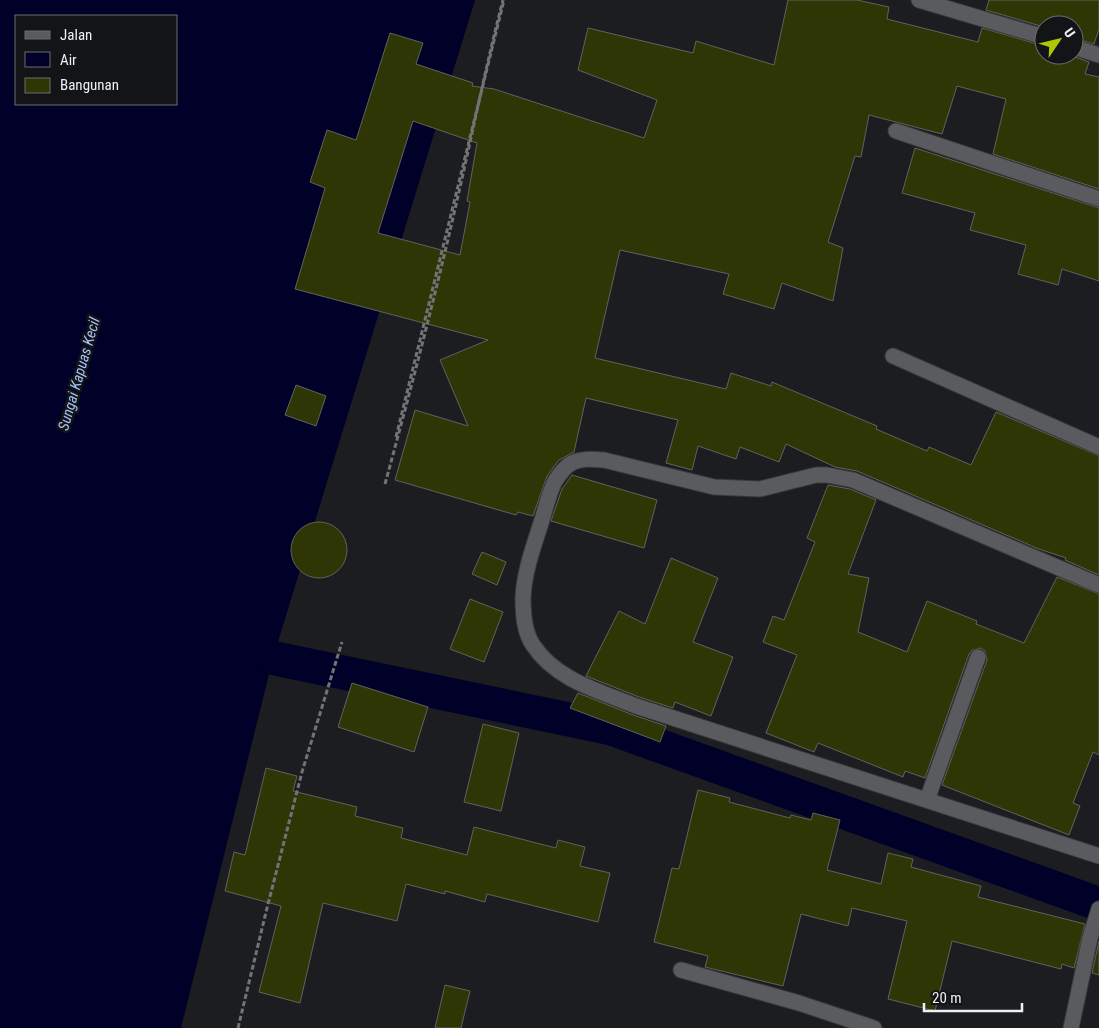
<svg xmlns="http://www.w3.org/2000/svg" width="1099" height="1028" font-family="'Roboto Condensed',sans-serif">
	<rect width="100%" height="100%" fill="#1b1d20"/>
	<path fill="#000028" fill-rule="evenodd" d="M 0,0 L 475,0 L 273,658 L 181,1028 L 0,1028 ZM 16,16 L 176,16 L 176,104 L 16,104 Z"/>
	<g fill="none" stroke-linecap="round" stroke-linejoin="round">
		<path stroke="#000028" stroke-width="34" d="M 273,658 L 610,728 L 1099,904"/>
	</g>
	<g fill="#2f3606" stroke="#61625e" fill-rule="evenodd">
		<path d="M 788,0 L 857,0 L 889,7 L 887,19 L 978,42 L 982,28 L 1044,46 L 1044,55 L 1070,55 L 1089,62 L 1085,74 L 1099,77 L 1099,189 L 993,154 L 1006,99 L 957,86 L 942,134 L 869,115 L 861,157 L 855,156 L 828,242 L 843,248 L 833,301 L 782,283 L 774,309 L 723,294 L 729,274 L 620,250 L 595,358 L 726,389 L 731,373 L 771,386 L 772,382 L 877,426 L 876,429 L 927,451 L 929,447 L 971,465 L 996,412 L 1099,456 L 1099,575 L 1065,560 L 1066,558 L 1039,549 L 857,471 L 835,467 L 786,444 L 779,462 L 740,447 L 736,459 L 698,446 L 692,470 L 666,463 L 678,420 L 586,398 L 574,452 L 559,460 L 547,476 L 533,516 L 518,512 L 516,515 L 395,480 L 415,410 L 468,426 L 440,360 L 488,340 L 295,289 L 325,188 L 310,182 L 327,130 L 356,140 L 390,33 L 423,43 L 416,64 L 473,83 L 472,86 L 494,89 L 644,138 L 657,100 L 578,70 L 588,28 L 693,53 L 696,41 L 774,65 ZM 413,121 L 477,143 L 467,201 L 470,202 L 460,255 L 378,233 Z"/>
		<path d="M 989,0 L 1099,0 L 1099,29 L 1094,44 L 1074,38 L 1074,25 L 1044,25 L 1044,27 L 986,10 Z"/>
		<path d="M 915,148 L 1099,208 L 1099,281 L 1062,269 L 1058,285 L 1018,274 L 1026,245 L 970,230 L 975,213 L 902,193 Z"/>
		<path d="M 296,385 L 326,396 L 316,426 L 285,415 Z"/>
		<path d="M 572,475 L 657,500 L 644,548 L 551,521 L 562,489 Z"/>
		<path d="M 828,485 L 850,489 L 876,500 L 848,574 L 869,578 L 858,632 L 907,652 L 927,601 L 977,621 L 976,624 L 1024,643 L 1057,577 L 1099,594 L 1099,755 L 1093,752 L 1073,803 L 1080,806 L 1069,835 L 942,785 L 987,660 L 985,651 L 981,648 L 972,650 L 969,654 L 925,778 L 905,771 L 903,777 L 818,743 L 814,752 L 766,733 L 797,655 L 763,642 L 773,616 L 784,620 L 815,542 L 807,538 Z"/>
		<circle cx="319" cy="550" r="28"/>
		<path d="M 482,552 L 506,562 L 497,585 L 472,574 Z"/>
		<path d="M 671,558 L 718,578 L 693,642 L 733,657 L 711,716 L 675,702 L 673,708 L 639,697 L 586,676 L 619,611 L 645,624 Z"/>
		<path d="M 470,599 L 503,612 L 484,662 L 450,649 Z"/>
		<path d="M 352,683 L 428,707 L 414,752 L 338,727 Z"/>
		<path d="M 578,693 L 633,715 L 666,726 L 660,742 L 570,708 Z"/>
		<path d="M 483,724 L 519,733 L 501,811 L 464,802 Z"/>
		<path d="M 266,768 L 297,776 L 293,791 L 357,807 L 355,816 L 403,828 L 401,838 L 467,855 L 474,827 L 556,848 L 558,840 L 585,847 L 580,866 L 610,873 L 598,922 L 487,894 L 485,902 L 445,891 L 445,894 L 406,884 L 397,921 L 323,903 L 300,1003 L 259,992 L 281,906 L 225,891 L 234,852 L 245,855 Z"/>
		<path d="M 698,790 L 730,798 L 729,802 L 790,818 L 791,815 L 811,820 L 813,813 L 840,820 L 827,870 L 881,884 L 888,853 L 913,859 L 911,867 L 981,886 L 978,897 L 1085,924 L 1074,968 L 1062,964 L 1061,969 L 952,941 L 935,1011 L 888,999 L 907,921 L 852,908 L 848,926 L 801,914 L 783,986 L 705,967 L 708,956 L 654,942 L 672,868 L 679,869 Z"/>
		<path d="M 1099,941 L 1099,975 L 1092,973 Z"/>
		<path d="M 445,985 L 470,991 L 461,1028 L 435,1028 Z"/>
	</g>
	<g fill="none" stroke-linecap="round" stroke-linejoin="round">
		<defs>
			<g id="minor">
				<path d="M 919,0 L 1044,37"/>
				<path d="M 1074,47 L 1099,55"/>
				<path d="M 896,131 L 1099,199"/>
				<path d="M 893,356 L 1099,447"/>
				<path d="M 1099,585 L 853,480 L 827,475 L 816,475 L 760,489 L 714,487 L 604,460 C 592,459 580,458 570,464 C 564,468 559,475 555,481 C 549,493 546,507 542,520 C 534,545 524,572 523,598 C 523,614 524,632 533,645 C 556,680 599,691 636,706 L 1099,856"/>
				<path d="M 927,800 L 978,657"/>
				<path d="M 681,970 L 799,1003 L 874,1028"/>
				<path d="M 1071,1028 L 1090,938 L 1099,909"/>
			</g>
		</defs>
		<use href="#minor" stroke="#393a3d" stroke-width="17"/>
		<g stroke="#727376" stroke-width="3" stroke-dasharray="5 2.5" stroke-linecap="butt">
			<path d="M 385,484 C 411,389 436,293 458,196 C 473,131 486,65 503,0"/>
			<path d="M 238,1028 L 267,908 L 302,772 L 342,642"/>
		</g>
		<use href="#minor" stroke="#595b5e" stroke-width="15"/>
		<path stroke="#727376" stroke-width="3" stroke-dasharray="5 2.5" stroke-linecap="butt" d="M 396,437 L 504,0"/>
	</g>
	<g text-anchor="middle" dominant-baseline="central" stroke-width="5" stroke-linejoin="round" paint-order="stroke">
		<g font-size="15" font-style="italic" fill="#a5c3fa" stroke="#121417">
			<text transform="translate(79 374) rotate(-74)">Sungai Kapuas Kecil</text>
		</g>
	</g>
	<rect x="15" y="15" width="162" height="90" fill="#121417" stroke="#6a6c6f"/>
	<rect x="25" y="31" width="25" height="8" fill="#595b5e" stroke="#6a6c6f"/>
	<text x="60" y="40" font-size="15" fill="#eff0f3">Jalan</text>
	<rect x="25" y="52" width="25" height="15" fill="#000028" stroke="#6a6c6f"/>
	<text x="60" y="65" font-size="15" fill="#eff0f3">Air</text>
	<rect x="25" y="78" width="25" height="15" fill="#2f3606" stroke="#6a6c6f"/>
	<text x="60" y="90" font-size="15" fill="#eff0f3">Bangunan</text>
	<g transform="translate(1059 40) rotate(55)"><circle r="24" fill="#121417" stroke="#6a6c6f"/>
	<path d="M0-4L9 19L0 12L-9 19Z" fill="#afc507"/>
	<text y="-8" font-size="14" font-weight="bold" text-anchor="middle" fill="#eff0f3">U</text>
	</g>
	<path d="M924 1003v8h98v-8" fill="none" stroke="#eff0f3" stroke-width="2.5"/>
	<text x="932" y="1003" font-size="15" fill="#eff0f3" stroke="#121417" stroke-width="4" paint-order="stroke">20 m</text>
</svg>
